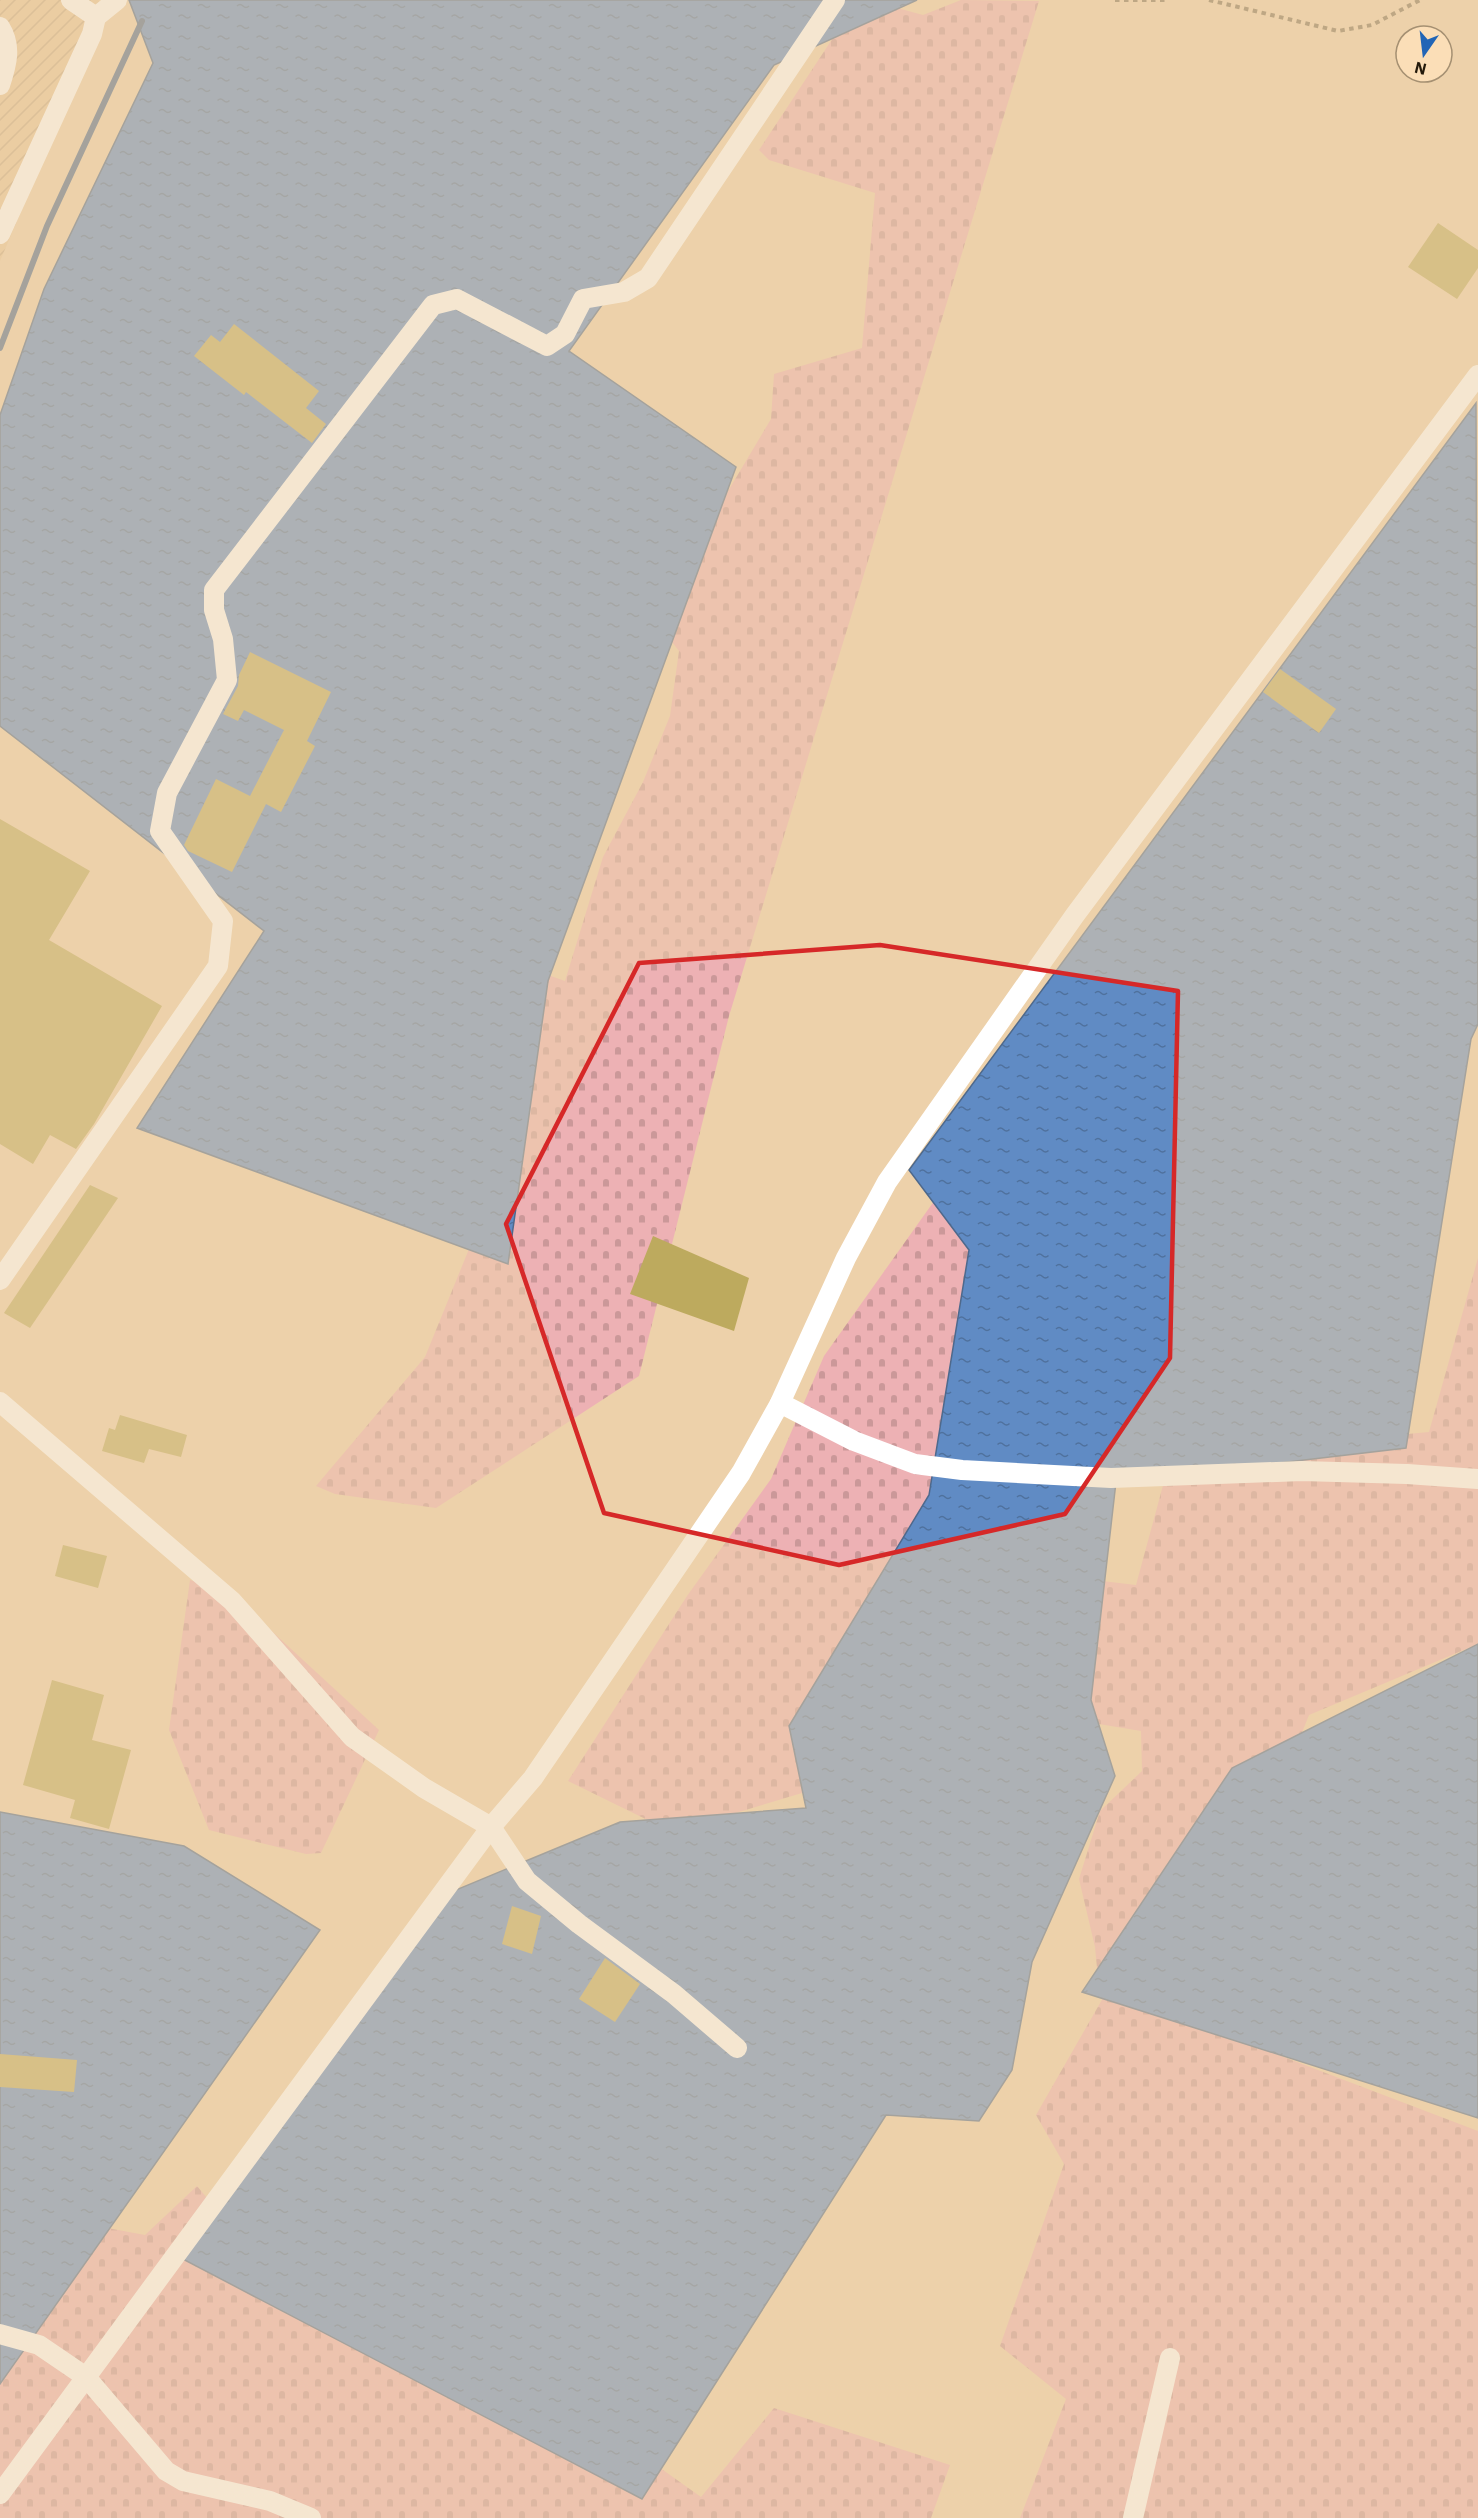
<svg xmlns="http://www.w3.org/2000/svg" width="1478" height="2518" font-family="'IBM Plex Sans',sans-serif">
	<defs>
		<pattern id="industrial-furrows" width="10" height="10" patternUnits="userSpaceOnUse" patternTransform="scale(1.5)"><rect width="10" height="10" fill="#e8c79a"/><path d="M-1 1l2-2M0 10L10 0M9 11l2-2" fill="none" stroke="#c7aa83"/></pattern>
		<pattern id="cemetery-stones" width="16" height="16" patternUnits="userSpaceOnUse" patternTransform="scale(1.5)"><rect width="16" height="16" fill="#edb1b4"/><path d="M2 7V4a2 2 0 0 1 4 0v3zM10 15v-3a2 2 0 0 1 4 0v3z" fill="#cb9899"/></pattern>
		<pattern id="water-ripples" width="26" height="14" patternUnits="userSpaceOnUse" patternTransform="scale(1.5)"><rect width="26" height="14" fill="#608bc4"/><path d="M2 4q2-2 4 0t4 0M15 11q2-2 4 0t4 0" fill="none" stroke="#4f719d"/></pattern>
	</defs>
	<rect width="100%" height="100%" fill="#edd1aa"/>
	<path fill="url(#industrial-furrows)" d="M 0,0 L 98,0 L 108,7 L 0,261 Z"/>
	<g fill="url(#cemetery-stones)">
		<path d="M 858,0 L 868,0 L 923,15 L 961,0 L 1039,1 L 729,1016 L 639,1376 L 436,1508 L 335,1494 L 316,1486 L 425,1357 L 493,1190 L 508,961 L 565,981 L 603,857 L 643,782 L 670,716 L 679,651 L 653,617 L 771,419 L 774,374 L 862,348 L 875,193 L 769,160 L 759,150 Z"/>
		<path d="M 959,1166 L 996,1302 L 977,1566 L 1136,1585 L 1171,1456 L 1429,1432 L 1478,1258 L 1478,1644 L 1309,1715 L 1229,1915 L 1166,2012 L 1478,2131 L 1478,2518 L 1020,2518 L 1066,2399 L 1000,2346 L 1064,2164 L 1036,2115 L 1107,1991 L 1099,1989 L 1095,1947 L 1079,1879 L 1100,1811 L 1142,1771 L 1141,1731 L 900,1691 L 822,1787 L 672,1832 L 568,1781 L 687,1596 L 771,1479 L 824,1356 Z"/>
		<path d="M 190,1580 L 227,1590 L 379,1730 L 321,1853 L 306,1854 L 209,1830 L 169,1730 Z"/>
		<path d="M 197,2186 L 231,2227 L 552,2391 L 701,2497 L 774,2408 L 950,2465 L 931,2518 L 0,2518 L 0,2208 L 145,2235 Z"/>
	</g>
	<g fill="url(#water-ripples)" stroke="#4e698c" stroke-width="1.5">
		<path d="M 129,0 L 917,0 L 774,65 L 569,351 L 736,467 L 548,981 L 508,1264 L 137,1128 L 264,931 L 0,726 L 0,415 L 44,289 L 153,63 Z"/>
		<path d="M 1476,403 L 1478,1024 L 1471,1039 L 1406,1448 L 1116,1482 L 1091,1700 L 1115,1776 L 1032,1962 L 1012,2070 L 979,2121 L 886,2115 L 642,2499 L 177,2256 L 451,1892 L 620,1822 L 806,1808 L 789,1726 L 929,1495 L 969,1250 L 909,1170 Z"/>
		<path d="M 1478,1644 L 1478,2118 L 1082,1992 L 1232,1768 Z"/>
		<path d="M 0,1812 L 184,1846 L 320,1930 L 0,2384 Z"/>
	</g>
	<g fill="none" stroke-linecap="round" stroke-linejoin="round">
		<path stroke="#4e698c" stroke-width="6" d="M 0,348 L 47,226 L 142,21"/>
	</g>
	<g fill="#bdaa5e">
		<path d="M 1438,223 L 1478,250 L 1478,268 L 1457,299 L 1408,267 Z"/>
		<path d="M 234,324 L 319,391 L 306,408 L 326,424 L 312,443 L 246,392 L 244,395 L 194,356 L 211,335 L 220,342 Z"/>
		<path d="M 250,652 L 331,692 L 307,741 L 315,746 L 281,812 L 266,804 L 232,872 L 188,851 L 184,845 L 216,779 L 250,796 L 284,730 L 244,710 L 238,721 L 223,714 L 238,686 L 239,675 Z"/>
		<path d="M 1280,669 L 1336,709 L 1319,733 L 1263,692 Z"/>
		<path d="M 0,819 L 90,871 L 49,940 L 162,1006 L 94,1124 L 76,1149 L 50,1135 L 33,1164 L 0,1144 Z"/>
		<path d="M 90,1185 L 118,1198 L 30,1328 L 4,1313 Z"/>
		<path d="M 653,1236 L 749,1278 L 734,1331 L 630,1294 Z"/>
		<path d="M 120,1415 L 187,1435 L 181,1457 L 149,1449 L 144,1463 L 102,1451 L 109,1428 L 115,1430 Z"/>
		<path d="M 63,1545 L 107,1556 L 98,1588 L 55,1576 Z"/>
		<path d="M 52,1680 L 104,1695 L 92,1740 L 131,1750 L 109,1829 L 70,1818 L 75,1800 L 23,1785 Z"/>
		<path d="M 512,1906 L 541,1916 L 532,1954 L 502,1944 Z"/>
		<path d="M 605,1958 L 640,1984 L 615,2022 L 579,1999 Z"/>
		<path d="M 0,2054 L 77,2060 L 74,2092 L 0,2087 Z"/>
	</g>
	<g fill="none" stroke-linecap="round" stroke-linejoin="round">
		<g stroke="#857358" stroke-width="4" stroke-dasharray="4.5 4.5" stroke-linecap="butt">
			<path d="M 1115,0 L 1169,0"/>
			<path d="M 1209,0 L 1338,31 L 1372,25 L 1420,0"/>
		</g>
		<g stroke="#fff" stroke-width="20">
			<path d="M 96,17 L 117,0"/>
			<path d="M 0,27 C 12,46 7,64 0,85"/>
			<path d="M 0,234 L 92,34 L 96,17 L 71,0"/>
			<path d="M 0,1280 L 218,966 L 223,921 L 160,831 L 167,793 L 227,680 L 223,639 L 214,610 L 214,590 L 433,305 L 457,299 L 547,346 L 565,334 L 583,299 L 624,292 L 648,278 L 835,0"/>
			<path d="M 0,1402 L 232,1601 L 352,1737 L 424,1788 L 491,1827 L 527,1881 L 579,1924 L 674,1994 L 737,2048"/>
			<path d="M 780,1403 L 854,1441 L 915,1464 L 962,1470 L 1111,1478 L 1302,1471 L 1407,1474 L 1478,1479"/>
			<path d="M 0,2334 L 39,2345 L 86,2377 L 166,2471 L 183,2481 L 270,2501 L 311,2518"/>
			<path d="M 0,2494 L 491,1827 L 533,1778 L 741,1473 L 780,1403 L 846,1258 L 887,1182 L 1075,915 L 1478,375"/>
			<path d="M 1133,2518 L 1170,2358"/>
		</g>
	</g>
	<path d="M0 0H1478V2518H0ZM 880,945 L 1178,991 L 1170,1358 L 1065,1514 L 839,1565 L 604,1513 L 506,1224 L 639,963 Z" fill="#edd1aa" fill-opacity=".55" fill-rule="evenodd"/>
	<path fill="none" stroke="#d62828" stroke-width="4.5" stroke-linejoin="round" d="M 880,945 L 1178,991 L 1170,1358 L 1065,1514 L 839,1565 L 604,1513 L 506,1224 L 639,963 Z"/>
	<g transform="translate(1424 54) rotate(194)"><circle r="28" fill="#fbdeb7" stroke="#a59072" stroke-width="1.5"/>
	<path d="M0-4.5L10 22L0 15L-10 22Z" fill="#2265b6"/>
	<text y="-9" font-size="16" font-weight="bold" text-anchor="middle" fill="#241a0b">N</text>
	</g>
</svg>
